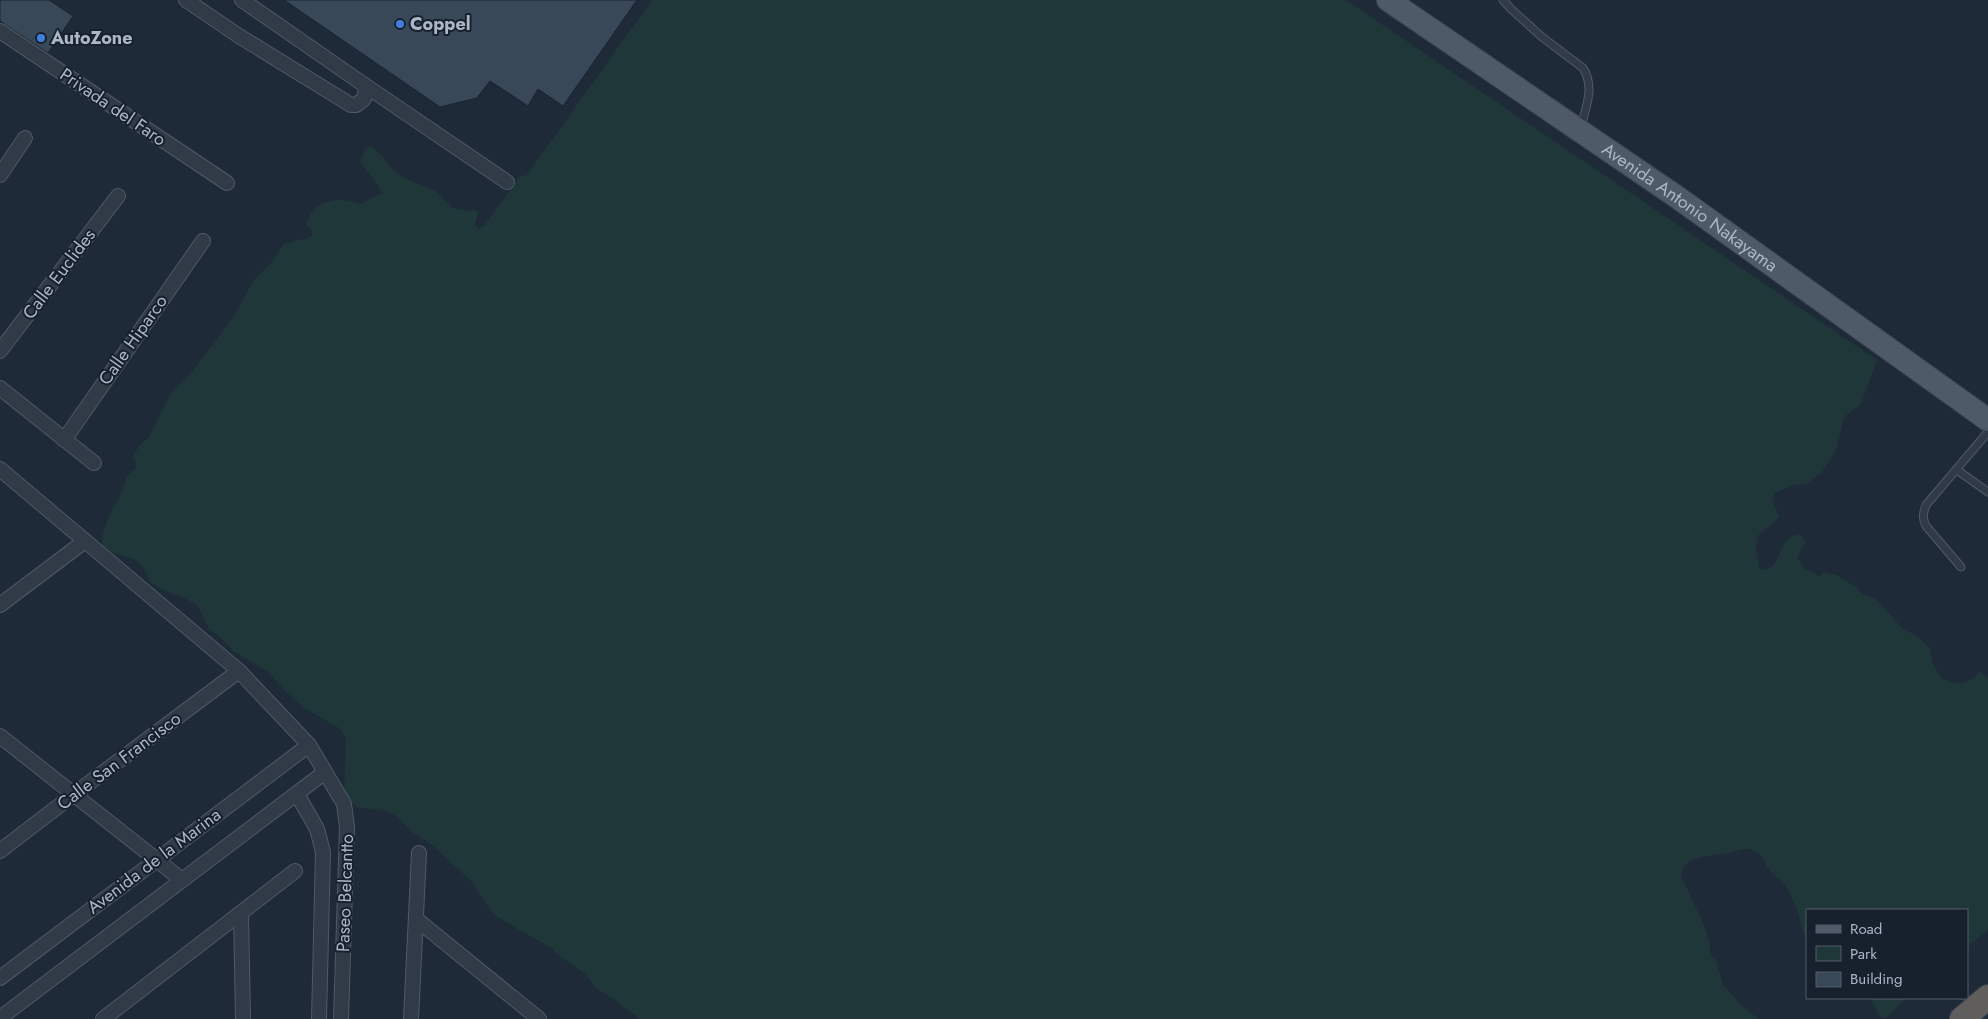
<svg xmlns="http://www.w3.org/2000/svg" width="1988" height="1019" font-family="Jost,sans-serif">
	<rect width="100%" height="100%" fill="#1e2a38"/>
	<g fill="#203739">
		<path d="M 652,0 L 1346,0 L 1877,360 L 1861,404 L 1844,417 L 1836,450 L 1822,472 L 1806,484 L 1793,485 L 1775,493 L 1772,499 L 1779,516 C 1775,524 1768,526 1761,532 C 1753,540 1757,560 1760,570 C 1779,571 1777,552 1786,541 C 1789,538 1793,536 1797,534 L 1802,536 L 1806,541 L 1797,558 L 1804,568 L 1820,577 L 1824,572 L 1836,575 L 1857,588 L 1863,594 L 1875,598 L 1904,630 L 1916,635 L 1930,648 L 1932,662 L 1941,678 C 1958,685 1967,685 1980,672 L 1988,678 L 1988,930 L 1967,947 L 1967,910 L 1807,910 L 1807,940 C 1800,930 1801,918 1796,907 C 1793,900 1789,889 1783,883 C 1779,878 1773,875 1769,870 C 1765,864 1764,858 1759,854 C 1746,843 1736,853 1722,854 C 1708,856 1678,857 1682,878 L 1704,925 L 1710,944 L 1710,951 L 1712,957 L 1716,960 L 1723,985 L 1743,1007 L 1759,1019 L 640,1019 L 614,999 L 596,988 L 584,973 L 557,954 L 553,949 L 499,918 L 489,908 L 471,881 L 433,846 L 411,831 L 398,817 L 385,811 L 358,807 L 348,800 L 344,788 L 346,738 L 339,728 L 304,708 L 285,691 L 268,672 L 233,651 L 219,636 L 209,629 L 198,606 L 186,599 L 161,589 L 150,582 L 145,570 L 136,560 L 112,552 L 102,545 L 103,532 L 112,509 L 119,499 L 128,475 L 137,467 L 133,455 L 140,445 L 149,437 L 171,393 L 189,375 L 212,346 L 234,316 L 253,281 L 271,263 L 284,244 L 308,238 L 313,235 L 311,229 L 306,225 C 313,199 339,196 361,204 L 382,193 L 376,182 L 360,162 L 365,149 L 371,147 C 385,155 385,164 395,172 C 405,180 421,184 433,190 C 441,194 444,200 450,205 C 454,210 462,210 468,211 L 473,209 L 478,212 L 475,225 L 479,229 L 484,226 L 517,181 L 521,176 L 527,175 Z"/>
		<path d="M 1870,998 L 1905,998 L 1889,1016 L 1884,1019 L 1879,1015 Z"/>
	</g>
	<g fill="#394859" stroke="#19232f">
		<path d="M 0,0 L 49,0 L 73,16 L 48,53 L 0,21 Z"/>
		<path d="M 284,0 L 637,0 L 563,106 L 538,89 L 528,106 L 490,81 L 477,98 L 440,107 Z"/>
	</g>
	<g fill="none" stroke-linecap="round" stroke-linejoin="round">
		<defs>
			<g id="service">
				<path d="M 1503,0 L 1511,9 L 1542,37 L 1583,68 C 1595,87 1586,107 1581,127"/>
				<path d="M 1957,470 L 1988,492"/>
				<path d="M 1961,567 L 1926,526 C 1922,518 1923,513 1926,505 L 1988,432"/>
			</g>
			<g id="minor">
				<path d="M 186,0 L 239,36 L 351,105 L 356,105 L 364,99 L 366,89 L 363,84 L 242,0"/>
				<path d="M 0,31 L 227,183"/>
				<path d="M 363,84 L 507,182"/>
				<path d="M 0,175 L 25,138"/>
				<path d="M 0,351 L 118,196"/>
				<path d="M 0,388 L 94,463"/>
				<path d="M 64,440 L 203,241"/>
				<path d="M 0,469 L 239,671 L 309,745 L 344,804 L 347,827 L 341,1019"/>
				<path d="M 0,605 L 85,541"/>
				<path d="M 0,736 L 182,880"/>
				<path d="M 297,794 L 317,829 L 323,852 L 319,1019"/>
				<path d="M 0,851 L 73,795 L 239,671"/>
				<path d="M 241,913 L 243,1019"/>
				<path d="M 416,919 L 539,1019"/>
				<path d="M 0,978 L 309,745"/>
				<path d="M 0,1018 L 325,772"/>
				<path d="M 103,1019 L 295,871"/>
				<path d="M 411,1019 L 419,853"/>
			</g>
			<g id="primary">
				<path id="s1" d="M 1388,0 L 1677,197 L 1988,420"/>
			</g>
			<path id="trunk" d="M 1962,1019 L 1988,997"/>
		</defs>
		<use href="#service" stroke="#4f5967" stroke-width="9"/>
		<use href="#minor" stroke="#4f5967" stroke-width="16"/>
		<use href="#primary" stroke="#3b4552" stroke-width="24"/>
		<use href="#trunk" stroke="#3c4653" stroke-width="26"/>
		<use href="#service" stroke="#313b48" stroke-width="7"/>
		<use href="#minor" stroke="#313b48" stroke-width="14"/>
		<use href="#primary" stroke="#4f5a69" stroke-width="22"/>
		<use href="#trunk" stroke="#5f5e5c" stroke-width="24"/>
	</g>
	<g fill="#3f7fe0" stroke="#17212d" stroke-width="2">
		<circle cx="400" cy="24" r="5"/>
		<circle cx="41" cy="38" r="5"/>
	</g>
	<g text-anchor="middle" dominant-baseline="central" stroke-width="4" stroke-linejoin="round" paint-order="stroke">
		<g font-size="18" font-weight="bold" fill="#abb6c6" stroke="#17212d" text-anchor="start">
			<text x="410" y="24">Coppel</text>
			<text x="51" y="38">AutoZone</text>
		</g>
		<g font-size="18" fill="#abb6c6" stroke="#17212d">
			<text transform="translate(113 107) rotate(34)">Privada del Faro</text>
			<text stroke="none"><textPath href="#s1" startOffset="366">Avenida Antonio Nakayama</textPath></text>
			<text transform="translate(59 274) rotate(-53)">Calle Euclides</text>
			<text transform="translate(133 340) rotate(-55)">Calle Hiparco</text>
			<text transform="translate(119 761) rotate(-37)">Calle San Francisco</text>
			<text transform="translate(154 861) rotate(-37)">Avenida de la Marina</text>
			<text transform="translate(345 893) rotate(-88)">Paseo Belcantto</text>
		</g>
	</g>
	<rect x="1806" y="909" width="162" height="90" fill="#17212d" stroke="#525d6a"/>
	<rect x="1816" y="925" width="25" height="8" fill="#4f5a69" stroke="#525d6a"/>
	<text x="1850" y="934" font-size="15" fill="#abb6c6">Road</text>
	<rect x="1816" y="946" width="25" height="15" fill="#203739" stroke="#525d6a"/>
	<text x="1850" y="959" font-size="15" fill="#abb6c6">Park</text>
	<rect x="1816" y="972" width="25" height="15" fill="#394859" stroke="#525d6a"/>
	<text x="1850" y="984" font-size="15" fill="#abb6c6">Building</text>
</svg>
